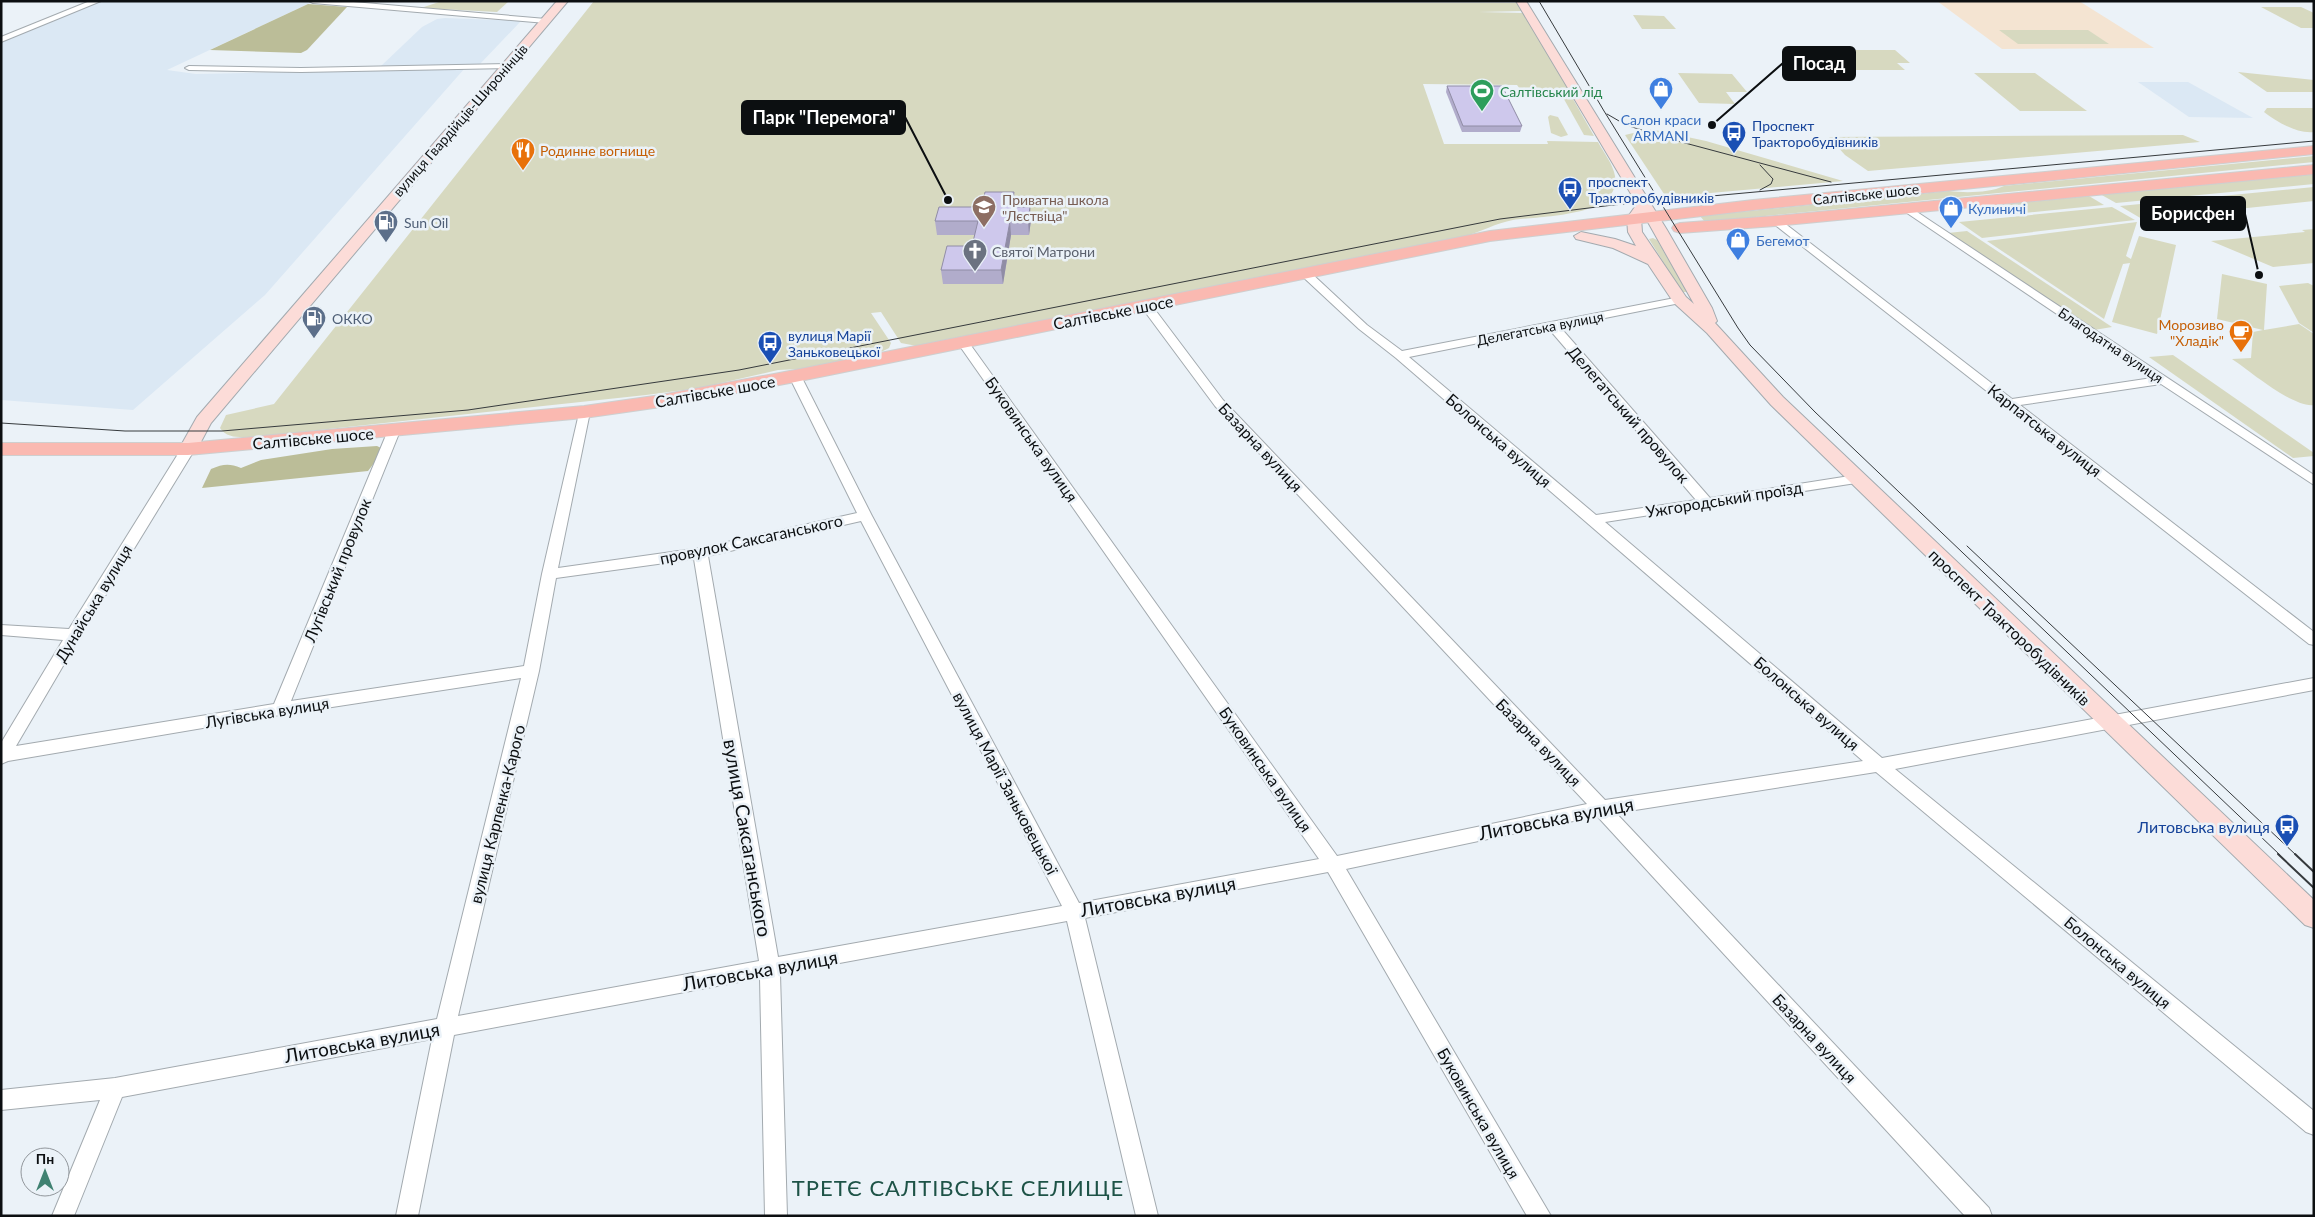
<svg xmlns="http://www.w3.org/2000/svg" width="2315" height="1217" font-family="Lato,sans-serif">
	<rect width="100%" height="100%" fill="#ebf2f8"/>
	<g fill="#dbe8f4">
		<path d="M 97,1 L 314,1 L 167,70 L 196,74 L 465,68 L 265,295 L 133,410 L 1,400 L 1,40 Z"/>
		<path d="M 437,19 L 445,18 L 521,21 L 480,64 L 381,66 L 422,27 Z"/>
		<path d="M 2138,82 L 2188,82 L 2253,118 L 2189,117 Z"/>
	</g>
	<path fill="#f4e4d2" d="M 1937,1 L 2079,1 L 2154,48 L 2002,49 Z"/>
	<g fill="#d7d9c0">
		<path d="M 442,1 L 509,1 L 497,12 L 421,8 Z"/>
		<path d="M 594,1 L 1517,3 L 1523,11 L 1479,12 L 1524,13 L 1569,89 L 1520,89 L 1517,85 L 1423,84 L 1444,144 L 1548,144 L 1547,141 L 1598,142 C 1604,153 1613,164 1615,176 C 1622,218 1537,216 1513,220 C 1496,223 1481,232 1465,236 L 917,346 L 901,343 L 881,312 L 871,313 L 891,343 L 889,348 L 879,353 L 799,369 L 778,370 L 699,388 L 646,395 L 253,437 C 241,437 227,439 220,428 L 226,415 L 274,404 Z"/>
		<path d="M 2261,7 L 2301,7 L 2314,13 L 2314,28 L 2301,28 Z"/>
		<path d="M 1633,15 L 1664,16 L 1676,29 L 1642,29 Z"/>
		<path d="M 1999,30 L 2088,30 L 2109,44 L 2018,44 Z"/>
		<path d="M 1803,50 L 1895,50 L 1910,63 L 1897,63 L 1905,70 L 1823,70 Z"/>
		<path d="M 2238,72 L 2314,80 L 2314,92 L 2267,92 Z"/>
		<path d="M 1678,73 L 1732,74 L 1747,92 L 1726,92 L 1735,104 L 1699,103 Z"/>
		<path d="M 1974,73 L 2035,73 L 2087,111 L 2020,111 Z"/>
		<path d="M 1564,90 L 1569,92 L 1594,136 L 1584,135 L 1560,92 Z"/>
		<path d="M 2267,108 L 2314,108 L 2314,132 C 2297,134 2277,122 2264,112 Z"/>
		<path d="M 1550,115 L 1558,117 L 1568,135 L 1561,137 L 1551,133 L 1548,117 Z"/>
		<path d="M 1650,129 L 1706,141 L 1843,181 L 1666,197 L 1625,135 Z"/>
		<path d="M 2183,135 L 2200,142 L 1868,171 L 1845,155 L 1829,137 Z"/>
		<path d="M 2314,156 L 2314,162 L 1705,222 L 1700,216 L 1949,191 C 1965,193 1989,193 2004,186 Z"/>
		<path d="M 2314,173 L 2314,184 L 2116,203 L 2100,194 Z"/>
		<path d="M 2314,187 L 2314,201 L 2142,219 L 2120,206 Z"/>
		<path d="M 2089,196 L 2104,205 L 1994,216 L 1980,207 Z"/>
		<path d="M 2112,207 L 2135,220 L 1982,238 L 1959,222 Z"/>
		<path d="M 2137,222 L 2126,256 L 2131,259 L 2139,236 L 2176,245 L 2157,334 L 2112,322 L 2130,263 L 2123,264 L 2104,319 L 1987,241 Z"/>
		<path d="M 2314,229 L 2314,263 L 2273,267 L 2211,241 L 2305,232 L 2302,230 Z"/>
		<path d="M 1967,231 L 2112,327 L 2094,330 L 1948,233 Z"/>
		<path d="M 1653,238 L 1657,240 L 1687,292 L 1682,292 L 1649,239 Z"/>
		<path d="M 2222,274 L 2267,284 L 2264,330 L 2299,324 L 2314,334 L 2314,405 C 2293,408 2250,371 2232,359 L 2251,358 L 2253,332 L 2263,330 L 2217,319 Z"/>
		<path d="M 2308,283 L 2314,286 L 2314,333 L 2299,323 L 2279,286 Z"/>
		<path d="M 2173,355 L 2314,453 L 2314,456 L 2293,458 L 2149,357 Z"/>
	</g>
	<g fill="#bbbd98">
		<path d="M 308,4 L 347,7 L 307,50 L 301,53 L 210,50 Z"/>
		<path d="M 377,446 L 381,448 L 381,454 L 368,471 L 202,488 L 211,469 C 223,464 229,463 241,468 L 261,460 L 332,449 Z"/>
	</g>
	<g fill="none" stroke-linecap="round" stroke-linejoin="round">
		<defs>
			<g id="street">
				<path d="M 90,1 L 101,1 L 1,42 L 1,37 Z"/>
				<path d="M 309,1 L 342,1 L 546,19 L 550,21 L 546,23 L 313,3 Z"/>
				<path d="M 508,64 L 512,66 L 511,68 L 301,72 L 189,70 L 185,68 L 189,66 L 301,68 Z"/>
				<path d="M 1908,206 L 2314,475 L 2314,485 L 2161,384 L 2020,405 L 2314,632 L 2314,645 L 2309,644 L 1770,221 L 1775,218 L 1779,219 L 2012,399 L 2152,378 L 1904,211 L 1903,209 Z"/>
				<path d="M 1306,271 L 1310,272 L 1367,325 L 1402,351 L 1680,297 L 1684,298 L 1686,300 L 1684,302 L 1680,303 L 1560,327 L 1710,498 L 1856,475 L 1863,479 L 1856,483 L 1605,522 L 1882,758 L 2314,678 L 2314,690 L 1895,769 L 2314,1111 L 2314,1135 L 2306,1132 L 1876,772 L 1616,813 L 1989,1208 L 1992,1216 L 1965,1216 L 1597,816 L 1346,869 L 1551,1216 L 1527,1216 L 1328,872 L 1085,918 L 1158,1216 L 1136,1216 L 1067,921 L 780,974 L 787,1216 L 765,1216 L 760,978 L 454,1035 L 418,1216 L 396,1216 L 432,1039 L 122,1097 L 74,1216 L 52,1216 L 100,1100 L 1,1110 L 1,1090 L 115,1078 L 437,1019 L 521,678 L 280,715 L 8,761 L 1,764 L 1,743 L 63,640 L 1,635 L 1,625 L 69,629 L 183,446 L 193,446 L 195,449 L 80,637 L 16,746 L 274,704 L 389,428 L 399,428 L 400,431 L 291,701 L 524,666 L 542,574 L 580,409 L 584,408 L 590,412 L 558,568 L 700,548 L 857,513 L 789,376 L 795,372 L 801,376 L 872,516 L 1079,903 L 1319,859 L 957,342 L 963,339 L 967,340 L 1337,856 L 1587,804 L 1215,406 L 1140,305 L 1146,302 L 1150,303 L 1223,400 L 1605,800 L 1863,761 L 1396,358 L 1359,329 L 1302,276 L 1302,272 ZM 1549,329 L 1696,500 L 1596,515 L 1409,357 ZM 861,521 L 1062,906 L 778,957 L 708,556 ZM 694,559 L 759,961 L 458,1016 L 539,671 L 556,578 Z"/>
			</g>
			<g id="secondary">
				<path d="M 557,1 L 568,1 L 211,423 L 195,453 L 181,453 L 179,449 L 197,417 Z"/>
				<path d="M 1516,1 L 1526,1 L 1667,230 L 1712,308 L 1717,321 L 1715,323 L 1783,397 L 2314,900 L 2314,928 L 2305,925 L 1771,405 L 1707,333 L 1674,303 L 1648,264 L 1613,248 L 1576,239 L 1574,236 L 1581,232 L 1615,239 L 1636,246 L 1628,232 L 1627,218 L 1637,204 ZM 1644,215 L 1694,304 L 1686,297 L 1642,232 L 1641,218 Z"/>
			</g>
			<g id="primary">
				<path d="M 2314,146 L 2314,154 L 1753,210 L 1490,241 L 795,382 L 661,407 L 584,418 L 188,455 L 1,455 L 1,443 L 188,443 L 584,406 L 661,395 L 795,370 L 1490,231 L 1753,200 Z"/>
				<path d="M 2314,165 L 2314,174 L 1775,226 L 1680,233 L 1674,231 L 1672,228 L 1674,225 L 1680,223 L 1775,216 Z"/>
			</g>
		</defs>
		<use href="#street" stroke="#a3aaaf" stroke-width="2"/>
		<use href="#secondary" stroke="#a3aaaf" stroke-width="2"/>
		<use href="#primary" stroke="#cecfcf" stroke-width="2"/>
		<use href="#street" fill="#fff" fill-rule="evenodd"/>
		<use href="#secondary" fill="#fcdcd8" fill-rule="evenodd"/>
		<use href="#primary" fill="#fab9b1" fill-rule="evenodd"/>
		<g stroke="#363a3d" stroke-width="1">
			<path d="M 1539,1 L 1604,111 L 1738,328 L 1750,345 L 1815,412 L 2280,855"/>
			<path d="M 1607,114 L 1626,125 L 1670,139 L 1831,182"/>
			<path d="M 1760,165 L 1773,179 L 1771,184 L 1760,190"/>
			<path d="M 1,423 L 125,431 L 222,431 L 468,410 L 739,370 L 1500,219 L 1613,205 L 2314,141"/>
			<path d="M 1967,546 L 2296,855"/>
		</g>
		<g stroke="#363a3d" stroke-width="2">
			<path d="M 2278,854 L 2314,888"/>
			<path d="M 2295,854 L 2314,872"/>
		</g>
	</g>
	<g fill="#b1accb">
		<path d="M 1447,86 L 1522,126 L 1520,132 L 1462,132 L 1446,92 Z"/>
		<path d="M 1014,192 L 1015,207 L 1031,220 L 1029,235 L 1011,235 L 1003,284 L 943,284 L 941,270 L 972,246 L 975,235 L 937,235 L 935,221 L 982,207 Z"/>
	</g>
	<g fill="#908ca5">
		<path d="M 1014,192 L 1015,206 L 1012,220 L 1011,207 Z"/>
		<path d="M 1030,207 L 1031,220 L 1029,235 L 1028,221 Z"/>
		<path d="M 1010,221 L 1011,235 L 1003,284 L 1001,270 Z"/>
	</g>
	<g fill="#cec8ec" stroke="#908ca5">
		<path d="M 1447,86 L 1502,86 L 1522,126 L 1463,126 Z"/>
		<path d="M 985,192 L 1014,192 L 1011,207 L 1030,207 L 1028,221 L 1010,221 L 1001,270 L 941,270 L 947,246 L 972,246 L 978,221 L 935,221 L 939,207 L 982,207 Z"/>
	</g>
	<defs>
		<symbol id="shop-pin" viewBox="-11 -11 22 30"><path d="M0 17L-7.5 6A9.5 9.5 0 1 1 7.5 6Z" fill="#3f7fe0" stroke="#ebf2f8"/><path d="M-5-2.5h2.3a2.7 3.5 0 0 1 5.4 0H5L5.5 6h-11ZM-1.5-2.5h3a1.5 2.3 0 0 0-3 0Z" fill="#fff"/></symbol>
		<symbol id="stadium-pin" viewBox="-11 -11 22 30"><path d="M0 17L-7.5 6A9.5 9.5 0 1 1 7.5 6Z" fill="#2e9e5b" stroke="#ebf2f8"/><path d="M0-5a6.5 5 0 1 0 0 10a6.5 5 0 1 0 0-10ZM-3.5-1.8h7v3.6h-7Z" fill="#fff"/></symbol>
		<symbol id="bus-pin" viewBox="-11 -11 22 30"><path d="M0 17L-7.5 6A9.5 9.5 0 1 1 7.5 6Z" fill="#1a4fb4" stroke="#ebf2f8"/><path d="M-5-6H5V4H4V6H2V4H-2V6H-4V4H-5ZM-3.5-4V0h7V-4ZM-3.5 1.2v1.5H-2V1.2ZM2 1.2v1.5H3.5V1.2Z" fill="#fff"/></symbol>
		<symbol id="restaurant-pin" viewBox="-11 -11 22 30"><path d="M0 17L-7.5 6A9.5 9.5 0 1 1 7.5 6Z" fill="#e8710a" stroke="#ebf2f8"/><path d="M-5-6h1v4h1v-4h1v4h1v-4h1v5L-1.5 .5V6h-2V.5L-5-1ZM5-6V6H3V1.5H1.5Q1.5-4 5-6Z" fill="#fff"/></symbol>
		<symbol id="school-pin" viewBox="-11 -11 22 30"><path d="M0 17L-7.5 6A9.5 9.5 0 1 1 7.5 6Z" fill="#8d6e63" stroke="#ebf2f8"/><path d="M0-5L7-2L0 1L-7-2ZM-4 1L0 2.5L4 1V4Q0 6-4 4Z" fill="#fff"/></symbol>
		<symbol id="fuel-pin" viewBox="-11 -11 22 30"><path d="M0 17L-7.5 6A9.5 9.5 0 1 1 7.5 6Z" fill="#5c6f8a" stroke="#ebf2f8"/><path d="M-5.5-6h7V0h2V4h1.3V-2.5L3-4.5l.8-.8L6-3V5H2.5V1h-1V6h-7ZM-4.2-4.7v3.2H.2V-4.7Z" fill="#fff"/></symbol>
		<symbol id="church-pin" viewBox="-11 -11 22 30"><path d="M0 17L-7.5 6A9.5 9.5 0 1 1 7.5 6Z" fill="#6b7280" stroke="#ebf2f8"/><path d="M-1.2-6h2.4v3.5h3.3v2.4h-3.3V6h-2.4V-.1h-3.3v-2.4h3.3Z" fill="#fff"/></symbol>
		<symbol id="cafe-pin" viewBox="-11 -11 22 30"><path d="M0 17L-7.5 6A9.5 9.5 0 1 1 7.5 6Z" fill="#e8710a" stroke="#ebf2f8"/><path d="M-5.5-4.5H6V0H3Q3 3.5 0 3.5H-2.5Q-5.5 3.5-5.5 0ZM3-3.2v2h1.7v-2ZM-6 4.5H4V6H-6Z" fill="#fff"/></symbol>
	</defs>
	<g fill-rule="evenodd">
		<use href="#shop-pin" x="1647" y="75" width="28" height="38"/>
		<use href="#stadium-pin" x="1468" y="77" width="28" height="38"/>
		<use href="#bus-pin" x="1720" y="119" width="28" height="38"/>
		<use href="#restaurant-pin" x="509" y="136" width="28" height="38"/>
		<use href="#bus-pin" x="1556" y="175" width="28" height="38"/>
		<use href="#school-pin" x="970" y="193" width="28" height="38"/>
		<use href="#shop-pin" x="1937" y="194" width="28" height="38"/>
		<use href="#fuel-pin" x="372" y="208" width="28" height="38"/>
		<use href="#shop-pin" x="1724" y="226" width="28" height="38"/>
		<use href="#church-pin" x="961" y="237" width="28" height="38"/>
		<use href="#fuel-pin" x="300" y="304" width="28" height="38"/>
		<use href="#cafe-pin" x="2227" y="318" width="28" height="38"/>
		<use href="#bus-pin" x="756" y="329" width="28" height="38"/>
		<use href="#bus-pin" x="2273" y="812" width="28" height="38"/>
	</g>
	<g text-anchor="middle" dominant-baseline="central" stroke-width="5" stroke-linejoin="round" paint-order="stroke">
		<g font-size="14" fill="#27864d" stroke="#ebf2f8" text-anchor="start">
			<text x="1500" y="91">Салтівський лід</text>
		</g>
		<g font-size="14" fill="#366cbe" stroke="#ebf2f8" text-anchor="start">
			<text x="1661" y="119" text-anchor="middle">Салон краси<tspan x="1661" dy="16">ARMANI</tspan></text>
			<text x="1968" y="208">Кулиничі</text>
			<text x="1756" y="240">Бегемот</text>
		</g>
		<g font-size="14" fill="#0c0f11" stroke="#ebf2f8">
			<text transform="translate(460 120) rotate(-49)">вулиця Гвардійців-Широнінців</text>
			<text transform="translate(1866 194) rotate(-6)">Салтівське шосе</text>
			<text transform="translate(1540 328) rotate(-11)">Делегатська вулиця</text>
			<text transform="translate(2111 345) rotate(34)">Благодатна вулиця</text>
		</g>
		<g font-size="14" fill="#164399" stroke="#ebf2f8" text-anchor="start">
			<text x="1752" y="125">Проспект<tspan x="1752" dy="16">Тракторобудівників</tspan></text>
			<text x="1588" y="181">проспект<tspan x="1588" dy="16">Тракторобудівників</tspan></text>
			<text x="788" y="335">вулиця Марії<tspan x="788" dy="16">Заньковецької</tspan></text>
		</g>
		<g font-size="14" fill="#c56008" stroke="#ebf2f8" text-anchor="start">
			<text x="540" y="150">Родинне вогнище</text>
			<text x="2224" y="324" text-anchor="end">Морозиво<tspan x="2224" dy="16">"Хладік"</tspan></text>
		</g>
		<g font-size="14" fill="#785e54" stroke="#ebf2f8" text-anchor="start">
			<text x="1002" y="199">Приватна школа<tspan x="1002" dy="16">"Лєствіца"</tspan></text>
		</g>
		<g font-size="14" fill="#4e5e75" stroke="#ebf2f8" text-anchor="start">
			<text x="404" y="222">Sun Oil</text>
			<text x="332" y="318">ОККО</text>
		</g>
		<g font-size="14" fill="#5b616d" stroke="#ebf2f8" text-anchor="start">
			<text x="992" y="251">Святої Матрони</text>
		</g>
		<g font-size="16" fill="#0c0f11" stroke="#ebf2f8">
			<text transform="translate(1113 312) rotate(-11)">Салтівське шосе</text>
			<text transform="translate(715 391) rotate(-10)">Салтівське шосе</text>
			<text transform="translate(1629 414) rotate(49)">Делегатський провулок</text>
			<text transform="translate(2045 430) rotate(38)">Карпатська вулиця</text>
			<text transform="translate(313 438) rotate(-5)">Салтівське шосе</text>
			<text transform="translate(1032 439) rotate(55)">Буковинська вулиця</text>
			<text transform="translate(1499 440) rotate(41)">Болонська вулиця</text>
			<text transform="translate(1261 447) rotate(47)">Базарна вулиця</text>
			<text transform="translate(1724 499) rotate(-9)">Ужгородський проїзд</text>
			<text transform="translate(751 539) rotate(-12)">провулок Саксаганського</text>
			<text transform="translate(337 570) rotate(-68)">Лугівський провулок</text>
			<text transform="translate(93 603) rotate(-59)">Дунайська вулиця</text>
			<text transform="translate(2010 627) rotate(44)">проспект Тракторобудівників</text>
			<text transform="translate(1807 703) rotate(41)">Болонська вулиця</text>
			<text transform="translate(267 712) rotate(-9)">Лугівська вулиця</text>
			<text transform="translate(1539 742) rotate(46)">Базарна вулиця</text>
			<text transform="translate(1266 769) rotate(55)">Буковинська вулиця</text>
			<text transform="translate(1006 783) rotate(62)">вулиця Марії Заньковецької</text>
			<text transform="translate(497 814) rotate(-76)">вулиця Карпенка-Карого</text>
			<text transform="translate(2118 962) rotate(40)">Болонська вулиця</text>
			<text transform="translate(1815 1038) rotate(47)">Базарна вулиця</text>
			<text transform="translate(1479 1113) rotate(60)">Буковинська вулиця</text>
		</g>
		<g font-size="16" fill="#164399" stroke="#ebf2f8" text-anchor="end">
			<text x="2270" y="826">Литовська вулиця</text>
		</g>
		<g font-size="19" fill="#0c0f11" stroke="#ebf2f8">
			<text transform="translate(1556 818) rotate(-11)">Литовська вулиця</text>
			<text transform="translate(748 838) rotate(80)">вулиця Саксаганського</text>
			<text transform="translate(1158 896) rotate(-10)">Литовська вулиця</text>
			<text transform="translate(760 970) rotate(-10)">Литовська вулиця</text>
			<text transform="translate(362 1042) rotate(-10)">Литовська вулиця</text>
		</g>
		<g font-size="22" letter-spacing="1" fill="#1e5347" stroke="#ebf2f8">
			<text x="958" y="1187">ТРЕТЄ САЛТІВСЬКЕ СЕЛИЩЕ</text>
		</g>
	</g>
	<path fill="none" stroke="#0c0f11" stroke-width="2" d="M1712 125L1783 63M948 200L905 117M2259 275L2245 214"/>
	<g fill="#0c0f11" stroke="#ebf2f8" stroke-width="2">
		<circle cx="1712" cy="125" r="5"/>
		<circle cx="948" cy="200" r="5"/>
		<circle cx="2259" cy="275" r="5"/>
	</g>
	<g fill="#0c0f11" stroke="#0c0f11" stroke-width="2">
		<rect x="1783" y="47" width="72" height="33" rx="5"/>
		<rect x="742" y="101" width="163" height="33" rx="5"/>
		<rect x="2141" y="197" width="104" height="33" rx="5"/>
	</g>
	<g font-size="18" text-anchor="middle" font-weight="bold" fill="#fff">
		<text x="1819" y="70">Посад</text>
		<text x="824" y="124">Парк "Перемога"</text>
		<text x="2193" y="220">Борисфен</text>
	</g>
	<rect width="2315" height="1217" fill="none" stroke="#0c0f11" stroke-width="5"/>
	<g transform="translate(45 1172)"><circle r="24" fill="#ebf2f8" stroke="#92979c"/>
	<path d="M0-4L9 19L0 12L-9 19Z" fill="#408272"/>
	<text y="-8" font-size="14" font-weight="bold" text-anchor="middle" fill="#0c0f11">Пн</text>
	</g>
</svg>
